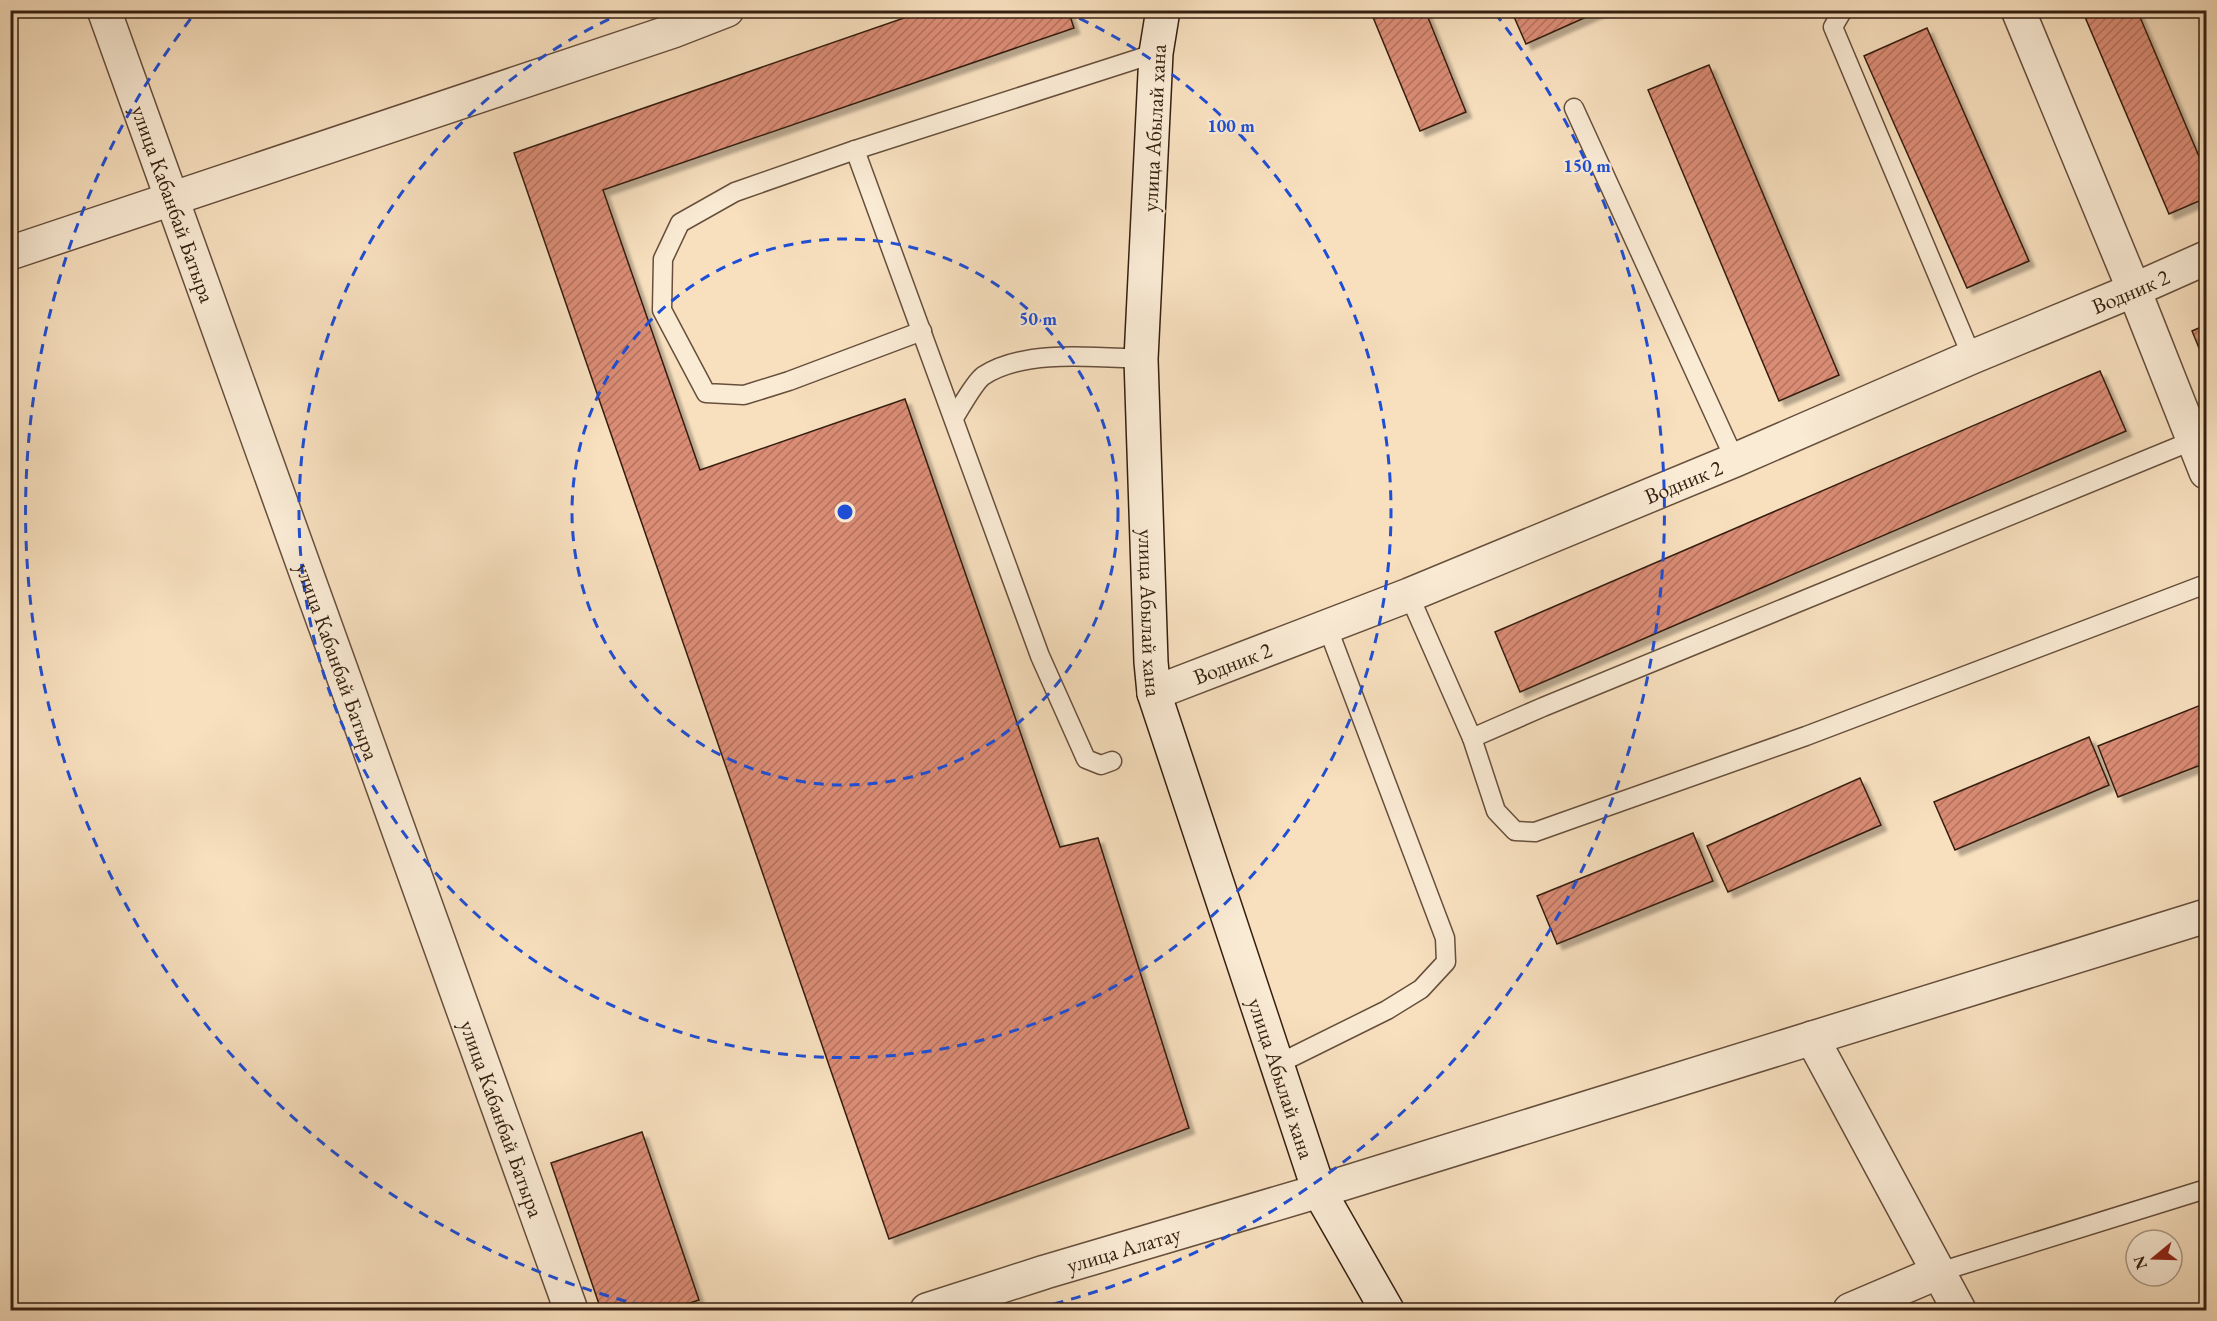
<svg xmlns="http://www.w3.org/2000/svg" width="2217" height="1321" font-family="'EB Garamond',serif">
	<defs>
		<pattern id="building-hatch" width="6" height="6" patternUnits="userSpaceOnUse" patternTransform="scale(1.5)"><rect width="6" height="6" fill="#da8c75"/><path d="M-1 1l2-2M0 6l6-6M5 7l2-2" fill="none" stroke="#b2725f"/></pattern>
		<filter id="shadow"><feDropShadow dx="5.5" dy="5.5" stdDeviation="1.5" flood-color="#0004"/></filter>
	</defs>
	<rect width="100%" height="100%" fill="#f8e0bf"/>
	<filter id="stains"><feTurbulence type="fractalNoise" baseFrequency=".00333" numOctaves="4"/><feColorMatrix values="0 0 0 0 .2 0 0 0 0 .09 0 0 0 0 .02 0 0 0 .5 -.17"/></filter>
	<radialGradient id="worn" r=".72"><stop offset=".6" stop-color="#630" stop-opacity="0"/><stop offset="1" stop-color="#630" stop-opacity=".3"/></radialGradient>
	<g fill="url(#building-hatch)" stroke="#351f10" stroke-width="1.5" filter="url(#shadow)">
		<path d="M 927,10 L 1068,10 L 1074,28 L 603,190 L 700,470 L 905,399 L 1060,847 L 1098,838 L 1189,1128 L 889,1239 L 514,153 Z"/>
		<path d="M 1370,10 L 1425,10 L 1466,112 L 1420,131 Z"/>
		<path d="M 1511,10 L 1602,10 L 1526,44 Z"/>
		<path d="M 2082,10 L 2137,10 L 2206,173 L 2206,198 L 2169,214 Z"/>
		<path d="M 1927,28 L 2029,261 L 1967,288 L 1864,56 Z"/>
		<path d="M 1709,65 L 1839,375 L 1779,401 L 1648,90 Z"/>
		<path d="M 2206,325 L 2206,365 L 2192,331 Z"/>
		<path d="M 2100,371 L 2126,431 L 1520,692 L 1495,632 Z"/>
		<path d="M 2206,703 L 2206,763 L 2118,797 L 2098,746 Z"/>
		<path d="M 2089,737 L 2109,785 L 1955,850 L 1934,802 Z"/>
		<path d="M 1860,778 L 1881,825 L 1728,892 L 1707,846 Z"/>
		<path d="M 1693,833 L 1713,881 L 1557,944 L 1537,896 Z"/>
		<path d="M 642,1132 L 699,1300 L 668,1310 L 601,1310 L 551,1163 Z"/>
	</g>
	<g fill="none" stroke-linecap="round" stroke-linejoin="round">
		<defs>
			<g id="service">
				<path d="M 1843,10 L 1833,27 L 1972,357"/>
				<path d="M 1574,108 L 1735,460"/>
				<path d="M 855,150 L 735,192 L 680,223 L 663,259 L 662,310 L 706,393 L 744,395 L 789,381 L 922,331"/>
				<path d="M 954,418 C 961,407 974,383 983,376 C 1023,349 1095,357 1141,359"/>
				<path d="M 1409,595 L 1472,738 L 1543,707 L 2199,438"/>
				<path d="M 1472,738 L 1496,811 L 1515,831 L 1535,832 L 1806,736 L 2206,584"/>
				<path d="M 1112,761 L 1101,765 L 1086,759 L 1040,656 L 855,150 L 1156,53"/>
				<path d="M 1278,1064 L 1387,1010 L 1421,989 L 1446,962 L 1445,938 L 1327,626"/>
				<path d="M 1939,1272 L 2206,1189"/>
			</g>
			<g id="minor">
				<path id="s1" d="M 104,10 L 571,1310"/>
				<path d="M 2018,10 L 2134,290 L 2206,472"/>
				<path d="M 10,253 L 673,31 L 727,10"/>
				<path id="s2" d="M 1154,693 L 1409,595 L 1735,460 L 1972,357 L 2134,290 L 2206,258"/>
				<path d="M 1812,1038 L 1959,1310"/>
				<path id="s3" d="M 927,1310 L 1045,1272 L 1319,1191 L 2206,916"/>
				<path d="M 1850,1310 L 1939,1272"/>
			</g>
			<g id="secondary">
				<path id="s4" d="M 1163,10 L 1156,53 L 1141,359 L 1151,662 L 1154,693 L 1319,1191 L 1387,1310"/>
			</g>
		</defs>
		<use href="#service" stroke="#664f3c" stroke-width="21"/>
		<use href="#minor" stroke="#664f3c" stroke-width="36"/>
		<use href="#secondary" stroke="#351f10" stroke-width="36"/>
		<use href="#service" stroke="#faebd5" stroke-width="18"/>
		<use href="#minor" stroke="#faebd5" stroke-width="33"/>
		<use href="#secondary" stroke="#faebd5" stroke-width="33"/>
	</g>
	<g fill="none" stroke="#1d4ed8" stroke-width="3" stroke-dasharray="10 8">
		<circle cx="845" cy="512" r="273"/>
		<path d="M1063 11A546 546 0 1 1 627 11"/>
		<path d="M661 1310A819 819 0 0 1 195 13M1495 13A819 819 0 0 1 1029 1310"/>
	</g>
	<g text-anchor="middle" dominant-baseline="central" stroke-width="4.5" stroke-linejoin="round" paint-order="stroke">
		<g font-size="22" fill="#351f10" stroke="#faebd5">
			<text transform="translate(1154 128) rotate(-87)">улица Абылай хана</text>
			<text stroke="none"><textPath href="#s1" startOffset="206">улица Кабанбай Батыра</textPath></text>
			<text stroke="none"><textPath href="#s2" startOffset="1056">Водник 2</textPath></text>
			<text stroke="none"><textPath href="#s2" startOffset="570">Водник 2</textPath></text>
			<text stroke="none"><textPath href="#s4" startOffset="604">улица Абылай хана</textPath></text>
			<text stroke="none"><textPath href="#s1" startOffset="692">улица Кабанбай Батыра</textPath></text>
			<text stroke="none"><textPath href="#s2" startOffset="84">Водник 2</textPath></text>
			<text stroke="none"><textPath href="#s4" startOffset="1090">улица Абылай хана</textPath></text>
			<text stroke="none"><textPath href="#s1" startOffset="1178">улица Кабанбай Батыра</textPath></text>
			<text stroke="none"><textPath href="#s3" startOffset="206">улица Алатау</textPath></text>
		</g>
	</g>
	<circle cx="845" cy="512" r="9" fill="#1d4ed8" stroke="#faebd5" stroke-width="3"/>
	<g font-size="18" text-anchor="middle" font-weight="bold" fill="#1d4ed8" stroke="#faebd5" stroke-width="4.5" stroke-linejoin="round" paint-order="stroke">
		<text x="1231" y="132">100 m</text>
		<text x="1587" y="172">150 m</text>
		<text x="1038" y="325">50 m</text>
	</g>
	<rect width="2217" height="1321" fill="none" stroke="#f8e0bf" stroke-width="36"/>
	<rect x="12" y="12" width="2193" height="1297" fill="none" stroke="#351f10" stroke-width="3"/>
	<rect x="18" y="18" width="2181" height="1285" fill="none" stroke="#351f10" stroke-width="1.5"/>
	<g transform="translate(2154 1258) rotate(251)"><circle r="28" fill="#faebd5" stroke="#ab9986" stroke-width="1.5"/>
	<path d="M0-4.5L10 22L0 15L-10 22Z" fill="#8f2418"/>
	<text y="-9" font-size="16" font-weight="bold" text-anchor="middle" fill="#351f10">N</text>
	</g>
	<rect width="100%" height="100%" filter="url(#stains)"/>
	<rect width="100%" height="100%" fill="url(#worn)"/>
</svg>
